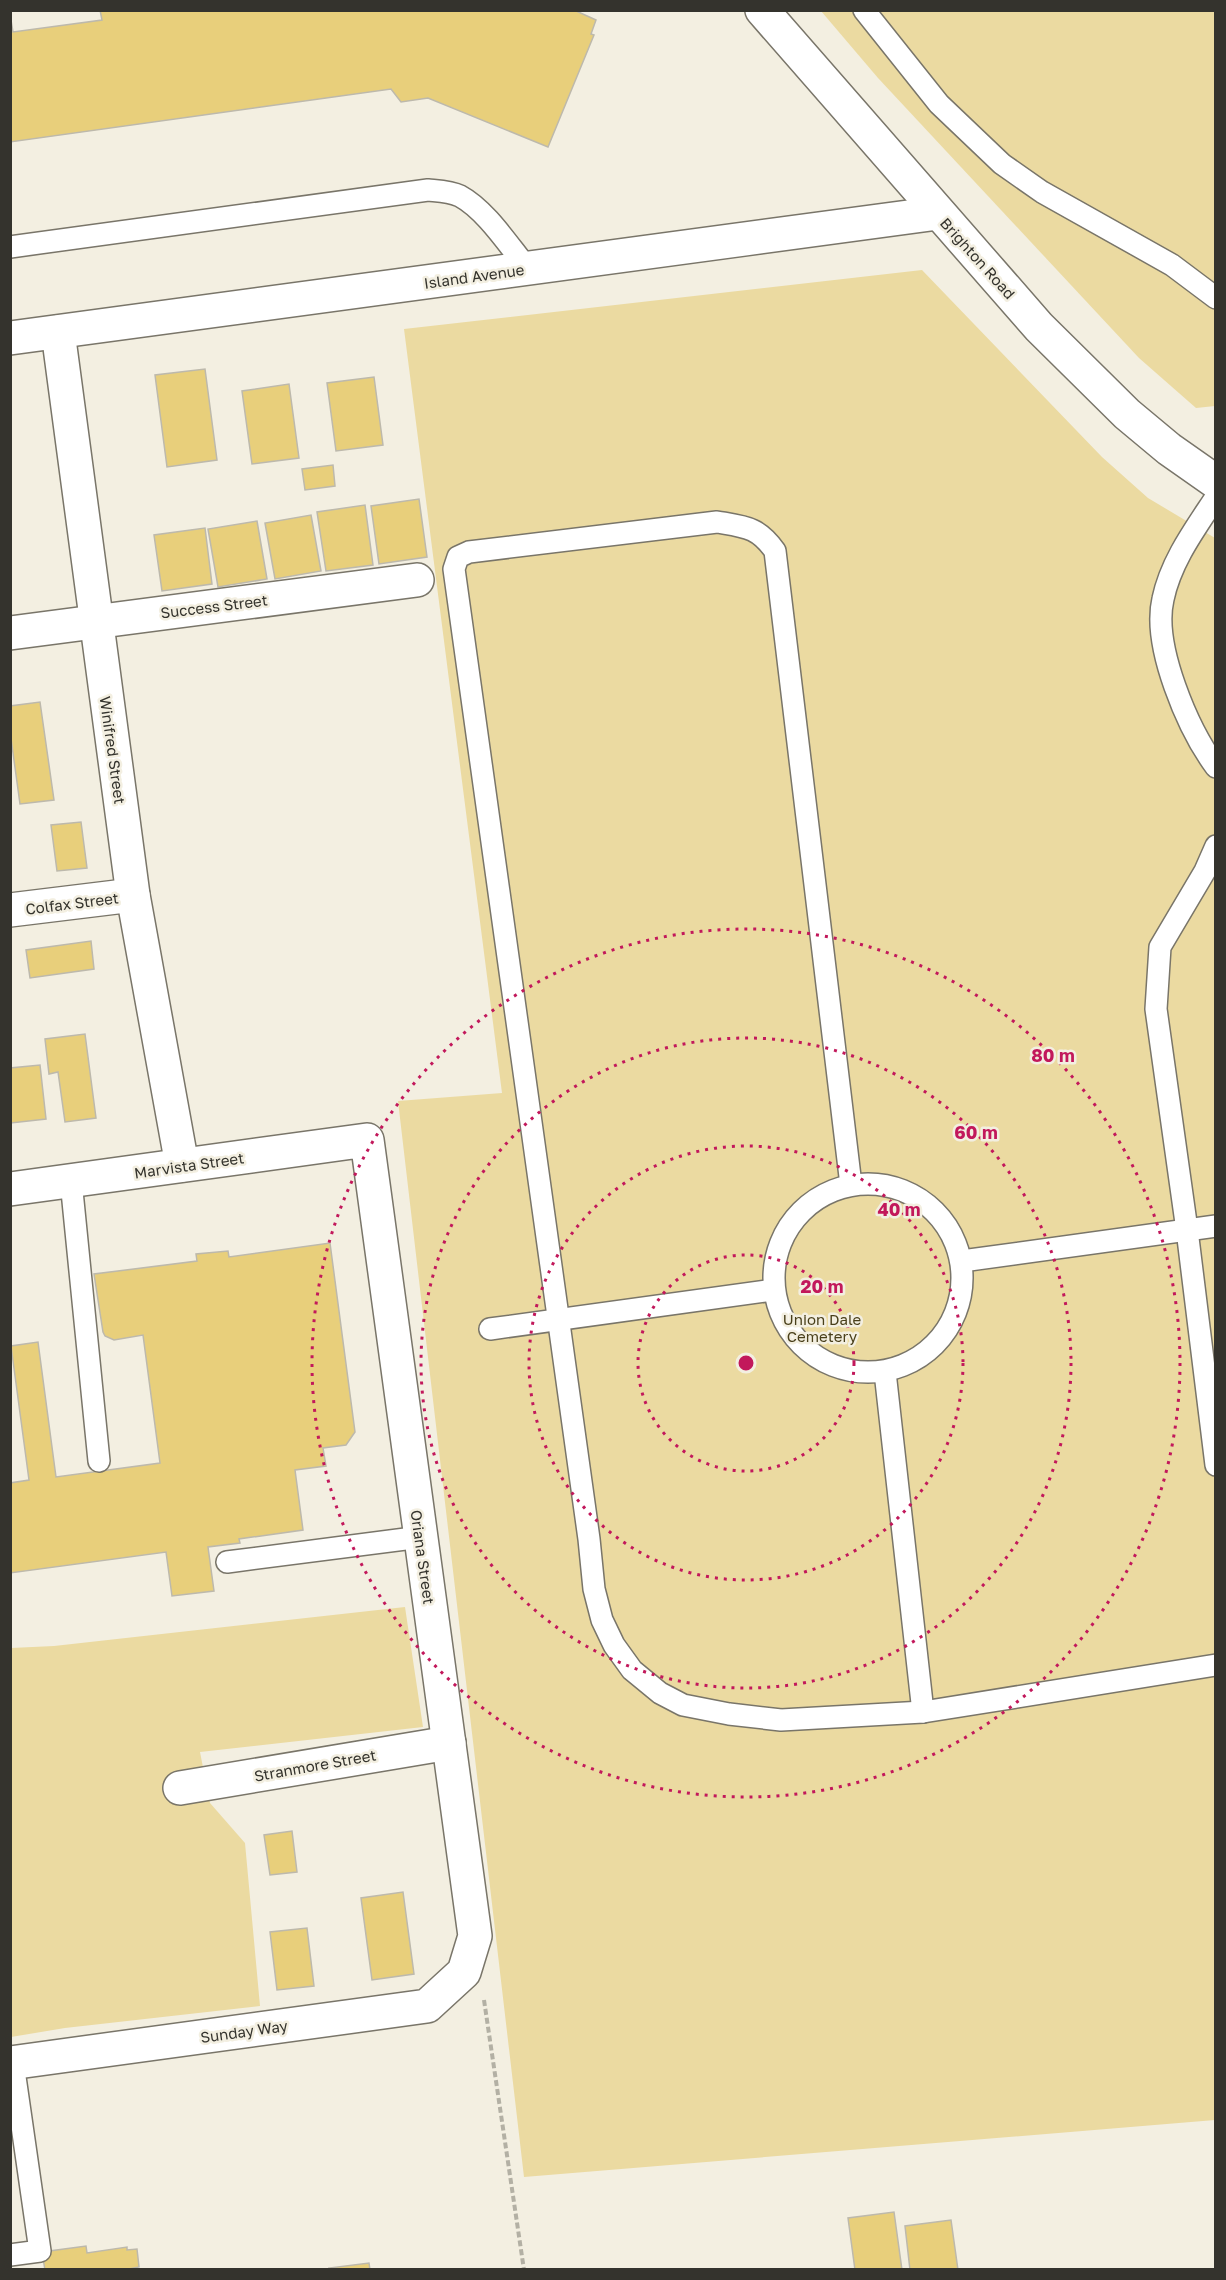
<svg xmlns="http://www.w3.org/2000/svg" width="1226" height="2280" font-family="'Golos Text',sans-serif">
	<rect width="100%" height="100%" fill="#f3efe1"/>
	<g fill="#ebdaa1">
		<path d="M 821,11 L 1215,11 L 1215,406 L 1196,408 L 1139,358 L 878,78 Z"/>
		<path d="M 922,270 L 1102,457 L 1148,498 L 1215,538 L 1215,2120 L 524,2177 L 398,1101 L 502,1093 L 404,329 Z"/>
		<path d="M 405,1607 L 423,1727 L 200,1752 L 210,1803 L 245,1843 L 260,2006 L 65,2028 L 11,2037 L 11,1648 L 54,1646 Z"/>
	</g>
	<g fill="#e8cf7b" stroke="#bdb9ac" stroke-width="1.5">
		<path d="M 100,10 L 574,10 L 596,20 L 591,34 L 594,35 L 548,147 L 428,98 L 401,102 L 391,89 L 10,142 L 10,14 L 13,32 L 102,20 Z"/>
		<path d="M 205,369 L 217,460 L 167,467 L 155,375 Z"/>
		<path d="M 374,377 L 383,445 L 336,451 L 327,383 Z"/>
		<path d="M 289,384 L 299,458 L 252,464 L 242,391 Z"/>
		<path d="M 333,465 L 335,486 L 305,490 L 302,469 Z"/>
		<path d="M 419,499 L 427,557 L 379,564 L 371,506 Z"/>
		<path d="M 365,505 L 373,565 L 326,571 L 317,512 Z"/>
		<path d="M 311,515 L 321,571 L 275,579 L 265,523 Z"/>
		<path d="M 257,521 L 267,579 L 218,587 L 208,529 Z"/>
		<path d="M 205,528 L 212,584 L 162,591 L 154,535 Z"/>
		<path d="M 40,702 L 54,800 L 20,804 L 10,731 L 10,706 Z"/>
		<path d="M 81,822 L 87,868 L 57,871 L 51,825 Z"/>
		<path d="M 91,941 L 94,969 L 30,978 L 26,950 Z"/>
		<path d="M 85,1034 L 96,1118 L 65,1122 L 58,1072 L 49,1074 L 45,1039 Z"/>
		<path d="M 40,1065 L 46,1119 L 11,1123 L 10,1068 Z"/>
		<path d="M 330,1243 L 355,1432 L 346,1445 L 323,1448 L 326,1466 L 295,1470 L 303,1530 L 239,1539 L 240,1543 L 208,1547 L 214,1591 L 172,1596 L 166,1552 L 10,1573 L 10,1483 L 29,1480 L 11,1346 L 38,1342 L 56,1477 L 160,1463 L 143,1335 L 114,1340 L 105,1336 L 103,1332 L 94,1274 L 197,1261 L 196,1254 L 228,1251 L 229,1257 Z"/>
		<path d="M 292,1831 L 297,1872 L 270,1875 L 264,1835 Z"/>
		<path d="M 403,1892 L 414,1974 L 372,1980 L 361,1898 Z"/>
		<path d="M 307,1928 L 314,1986 L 277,1990 L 270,1932 Z"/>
		<path d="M 894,2212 L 902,2270 L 855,2270 L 848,2218 Z"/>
		<path d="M 951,2220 L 958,2270 L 910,2270 L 905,2226 Z"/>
		<path d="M 86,2246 L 87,2253 L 127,2247 L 127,2250 L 137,2249 L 139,2267 L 124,2270 L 45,2270 L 42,2252 Z"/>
		<path d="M 369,2263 L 370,2270 L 330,2270 L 329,2268 Z"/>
	</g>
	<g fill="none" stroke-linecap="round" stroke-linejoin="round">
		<defs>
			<g id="service">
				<path d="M 864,10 L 939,104 L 1002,164 L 1042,192 L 1172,265 L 1216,298"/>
				<path d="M 10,247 L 428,190 C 439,191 450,191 460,196 C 486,210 509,246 528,269"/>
				<path d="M 1216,497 C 1195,529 1171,561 1163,599 C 1152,646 1188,729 1216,767"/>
				<path d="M 1216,846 L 1205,871 L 1160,947 L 1156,1009 L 1187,1230 L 1216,1465"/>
				<path d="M 71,1181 L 99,1461"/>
				<circle cx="868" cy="1278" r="94"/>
				<path d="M 851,1185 L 775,551 C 758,527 746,527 717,522 L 469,552 L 458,557 L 454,569 L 589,1539 L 594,1589 L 602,1620 L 614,1645 L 632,1670 L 660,1693 L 683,1705 L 729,1714 L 781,1720 L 923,1712 L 1216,1665"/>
				<path d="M 962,1261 L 1216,1226"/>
				<path d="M 490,1329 L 773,1290"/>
				<path d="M 885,1372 L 923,1712"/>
				<path d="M 227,1562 L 421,1537"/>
				<path d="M 10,2255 L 40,2251 L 13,2063"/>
			</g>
			<g id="minor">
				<path d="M 58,332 L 133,895 L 182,1165"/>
				<path d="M 10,338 L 938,213"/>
				<path d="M 10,633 L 417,580"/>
				<path d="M 10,910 L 133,895"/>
				<path d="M 10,1189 L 367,1140 L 475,1936 L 464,1972 L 427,2006 L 10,2063"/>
				<path d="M 180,1788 L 449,1743"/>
			</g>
			<path id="tertiary" d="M 762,10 L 1039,327 L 1127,414 L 1169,449 L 1216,482"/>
		</defs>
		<use href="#service" stroke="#797569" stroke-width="24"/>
		<use href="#minor" stroke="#797569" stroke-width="36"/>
		<use href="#tertiary" stroke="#797569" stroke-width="36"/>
		<path stroke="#b3b0a4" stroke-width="4" stroke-dasharray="6 3" stroke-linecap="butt" d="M 484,2000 L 524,2270"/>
		<use href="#service" stroke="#fff" stroke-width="21"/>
		<use href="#minor" stroke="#fff" stroke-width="33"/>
		<use href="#tertiary" stroke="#fff" stroke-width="33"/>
	</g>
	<g fill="none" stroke="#c2185b" stroke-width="3" stroke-dasharray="3 6">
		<circle cx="746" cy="1363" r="108"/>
		<circle cx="746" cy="1363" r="217"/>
		<circle cx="746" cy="1363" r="325"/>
		<circle cx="746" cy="1363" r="434"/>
	</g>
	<g text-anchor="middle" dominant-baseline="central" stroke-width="5" stroke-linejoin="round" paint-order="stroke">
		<g font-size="15" fill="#34332d" stroke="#f3efe1">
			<text transform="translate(978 258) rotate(48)">Brighton Road</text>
			<text transform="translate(474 276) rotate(-8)">Island Avenue</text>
			<text transform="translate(214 606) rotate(-7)">Success Street</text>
			<text transform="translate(113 750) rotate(82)">Winifred Street</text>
			<text transform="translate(72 903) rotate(-7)">Colfax Street</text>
			<text transform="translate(189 1165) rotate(-8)">Marvista Street</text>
			<text transform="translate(423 1557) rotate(82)">Oriana Street</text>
			<text transform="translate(315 1765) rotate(-10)">Stranmore Street</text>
			<text transform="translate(244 2031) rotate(-8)">Sunday Way</text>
		</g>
		<g font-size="15" fill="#493f1a" stroke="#f3efe1">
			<text x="822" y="1319">Union Dale<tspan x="822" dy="17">Cemetery</tspan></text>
		</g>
	</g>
	<circle cx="746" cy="1363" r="9" fill="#c2185b" stroke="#f3efe1" stroke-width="3"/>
	<g font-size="18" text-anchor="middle" font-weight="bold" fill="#c2185b" stroke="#f3efe1" stroke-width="5" stroke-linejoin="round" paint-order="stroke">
		<text x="1053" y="1062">80 m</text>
		<text x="976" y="1139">60 m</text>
		<text x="899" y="1216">40 m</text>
		<text x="822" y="1293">20 m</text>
	</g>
	<rect width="1226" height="2280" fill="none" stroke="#34332d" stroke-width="24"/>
</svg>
